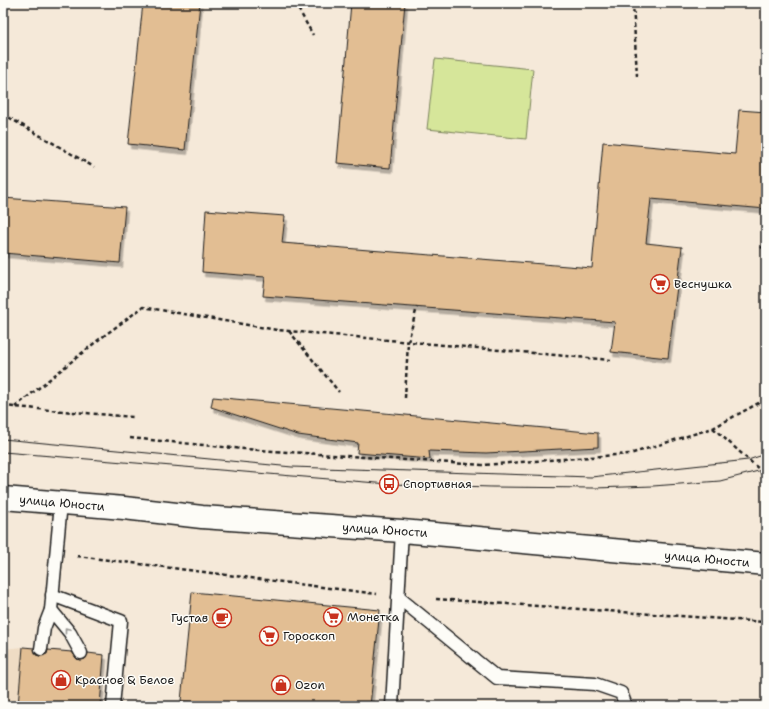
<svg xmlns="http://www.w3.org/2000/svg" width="769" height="709" font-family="'Shantell Sans',sans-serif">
	<defs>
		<filter id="shadow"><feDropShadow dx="2.5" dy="4.5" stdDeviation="0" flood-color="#0004"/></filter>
	</defs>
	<rect width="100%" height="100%" fill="#f5e9d9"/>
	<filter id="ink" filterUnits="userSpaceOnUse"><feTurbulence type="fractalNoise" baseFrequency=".025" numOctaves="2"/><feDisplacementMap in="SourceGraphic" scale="8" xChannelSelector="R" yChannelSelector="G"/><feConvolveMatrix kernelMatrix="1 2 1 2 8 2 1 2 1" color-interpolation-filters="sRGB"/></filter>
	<g filter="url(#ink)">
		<path fill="#efdcc4" d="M 23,647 L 18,706 L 3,706 L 3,649 Z"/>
		<path fill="#d6e69a" stroke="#79815b" d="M 435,59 L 533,69 L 526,139 L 427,129 Z"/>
		<g fill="#e2be93" stroke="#1c1c1c" filter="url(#shadow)">
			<path d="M 143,3 L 200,3 L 185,150 L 128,144 Z"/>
			<path d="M 351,3 L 405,3 L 390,168 L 337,163 Z"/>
			<path d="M 739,110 L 766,112 L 766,209 L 651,199 L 646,243 L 682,247 L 668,358 L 611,352 L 615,322 L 263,296 L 265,277 L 202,272 L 206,210 L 285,216 L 282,243 L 592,268 L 603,142 L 735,154 Z"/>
			<path d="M 3,198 L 125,207 L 120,263 L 3,253 Z"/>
			<path d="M 213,397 L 598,433 L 598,447 L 486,453 L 429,451 L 430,459 L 357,453 L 358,443 L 298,435 L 211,407 Z"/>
			<path d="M 192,592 L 380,610 L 370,706 L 235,706 L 181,701 Z"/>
			<path d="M 23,647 L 34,648 L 36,655 L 40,656 L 47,654 L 48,650 L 72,652 L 77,659 L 80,660 L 85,659 L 88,653 L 104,655 L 100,706 L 18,706 Z"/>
		</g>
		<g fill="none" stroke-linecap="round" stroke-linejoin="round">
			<defs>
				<g id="lane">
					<path d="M 52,595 L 121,621 L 113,706"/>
					<path d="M 398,597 L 497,678 L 595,684 L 621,693 L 626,706"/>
					<path d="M 51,610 L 70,633 L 81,653"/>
					<path d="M 41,649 L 44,628 L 51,610 L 61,503"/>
					<path d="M 392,706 L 402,531"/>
				</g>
				<path id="secondary" d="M 3,498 L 124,508 L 202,517 L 402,531 L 766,564"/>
			</defs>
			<use href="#lane" stroke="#1c1c1c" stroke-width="15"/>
			<use href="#secondary" stroke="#1c1c1c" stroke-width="25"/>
			<g stroke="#1c1c1c" stroke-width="2.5" stroke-dasharray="4 3" stroke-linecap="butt">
				<path d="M 295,3 L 313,35"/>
				<path d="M 633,3 L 637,76"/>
				<path d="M 3,114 L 94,167"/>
				<path d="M 761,248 L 766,245"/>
				<path d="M 289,331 L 339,392"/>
				<path d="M 405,398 L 408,342 L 417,307"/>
				<path d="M 3,406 L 133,417"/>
				<path d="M 15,407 L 97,341 L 143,307 L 277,330 L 611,360"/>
				<path d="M 713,428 L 760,470 L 766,485"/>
				<path d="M 130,438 L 244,449 L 482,465 L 630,454 L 713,428 L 766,399"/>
				<path d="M 77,556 L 377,594"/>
				<path d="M 436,599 L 766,622"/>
			</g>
			<use href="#lane" stroke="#fdfcf7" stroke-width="12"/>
			<use href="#secondary" stroke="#fdfcf7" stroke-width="22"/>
			<g stroke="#1c1c1c" stroke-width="1">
				<path d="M 3,439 L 292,467 L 591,477 L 748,460 L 766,454"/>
				<path d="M 3,452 L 389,484 L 492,487 L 595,488 L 653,486 L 720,481 L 766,469"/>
			</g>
		</g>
		<defs><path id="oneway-chevron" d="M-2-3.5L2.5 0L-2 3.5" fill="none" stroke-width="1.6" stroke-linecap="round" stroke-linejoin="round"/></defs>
		<use stroke="#989794" href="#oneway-chevron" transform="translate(67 630) rotate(-128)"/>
	</g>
	<defs>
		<symbol id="supermarket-ring" viewBox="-11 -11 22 22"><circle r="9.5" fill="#fdfcf7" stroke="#c8321e" stroke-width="1.5"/><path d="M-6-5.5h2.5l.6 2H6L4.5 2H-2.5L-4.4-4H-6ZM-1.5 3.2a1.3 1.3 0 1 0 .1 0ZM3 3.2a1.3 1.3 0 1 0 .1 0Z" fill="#c8321e"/></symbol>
		<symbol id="bus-ring" viewBox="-11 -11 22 22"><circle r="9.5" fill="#fdfcf7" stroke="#c8321e" stroke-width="1.5"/><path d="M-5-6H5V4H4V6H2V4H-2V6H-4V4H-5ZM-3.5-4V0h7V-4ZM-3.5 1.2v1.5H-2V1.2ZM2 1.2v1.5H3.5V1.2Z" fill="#c8321e"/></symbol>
		<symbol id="cafe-ring" viewBox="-11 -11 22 22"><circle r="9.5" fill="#fdfcf7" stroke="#c8321e" stroke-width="1.5"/><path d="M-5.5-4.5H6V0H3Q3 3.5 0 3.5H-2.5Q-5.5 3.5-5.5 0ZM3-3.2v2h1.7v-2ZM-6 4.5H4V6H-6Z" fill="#c8321e"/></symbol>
		<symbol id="shop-ring" viewBox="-11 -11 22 22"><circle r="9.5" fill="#fdfcf7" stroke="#c8321e" stroke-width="1.5"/><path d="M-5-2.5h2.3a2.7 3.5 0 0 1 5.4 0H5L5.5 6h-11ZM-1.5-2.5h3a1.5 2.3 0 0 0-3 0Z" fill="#c8321e"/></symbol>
	</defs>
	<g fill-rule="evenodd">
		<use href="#supermarket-ring" x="649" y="273" width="22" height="22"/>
		<use href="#bus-ring" x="378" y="473" width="22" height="22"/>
		<use href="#supermarket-ring" x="322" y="606" width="22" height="22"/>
		<use href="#cafe-ring" x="211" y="607" width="22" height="22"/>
		<use href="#supermarket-ring" x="258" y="625" width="22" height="22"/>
		<use href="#shop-ring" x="50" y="669" width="22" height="22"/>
		<use href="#shop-ring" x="270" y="674" width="22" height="22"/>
	</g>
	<g text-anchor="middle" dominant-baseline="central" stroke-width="3" stroke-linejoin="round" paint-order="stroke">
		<g font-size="12" fill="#1c1c1c" stroke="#fdfcf7" text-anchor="start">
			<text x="674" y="284">Веснушка</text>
			<text x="403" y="484">Спортивная</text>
			<text x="347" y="617">Монетка</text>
			<text x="208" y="618" text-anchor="end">Густав</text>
			<text x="283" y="636">Гороскоп</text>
			<text x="75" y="680">Красное &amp; Белое</text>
			<text x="295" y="685">Ozon</text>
		</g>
		<g font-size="12" fill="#1c1c1c" stroke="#fdfcf7">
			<text transform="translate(62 503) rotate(5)">улица Юности</text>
			<text transform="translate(385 530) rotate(4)">улица Юности</text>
			<text transform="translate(707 559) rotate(5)">улица Юности</text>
		</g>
	</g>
	<rect width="769" height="709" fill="none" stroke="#fdfcf7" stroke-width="16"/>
	<rect x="8" y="8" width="753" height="693" fill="none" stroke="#1c1c1c" stroke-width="1.5" filter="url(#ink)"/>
</svg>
